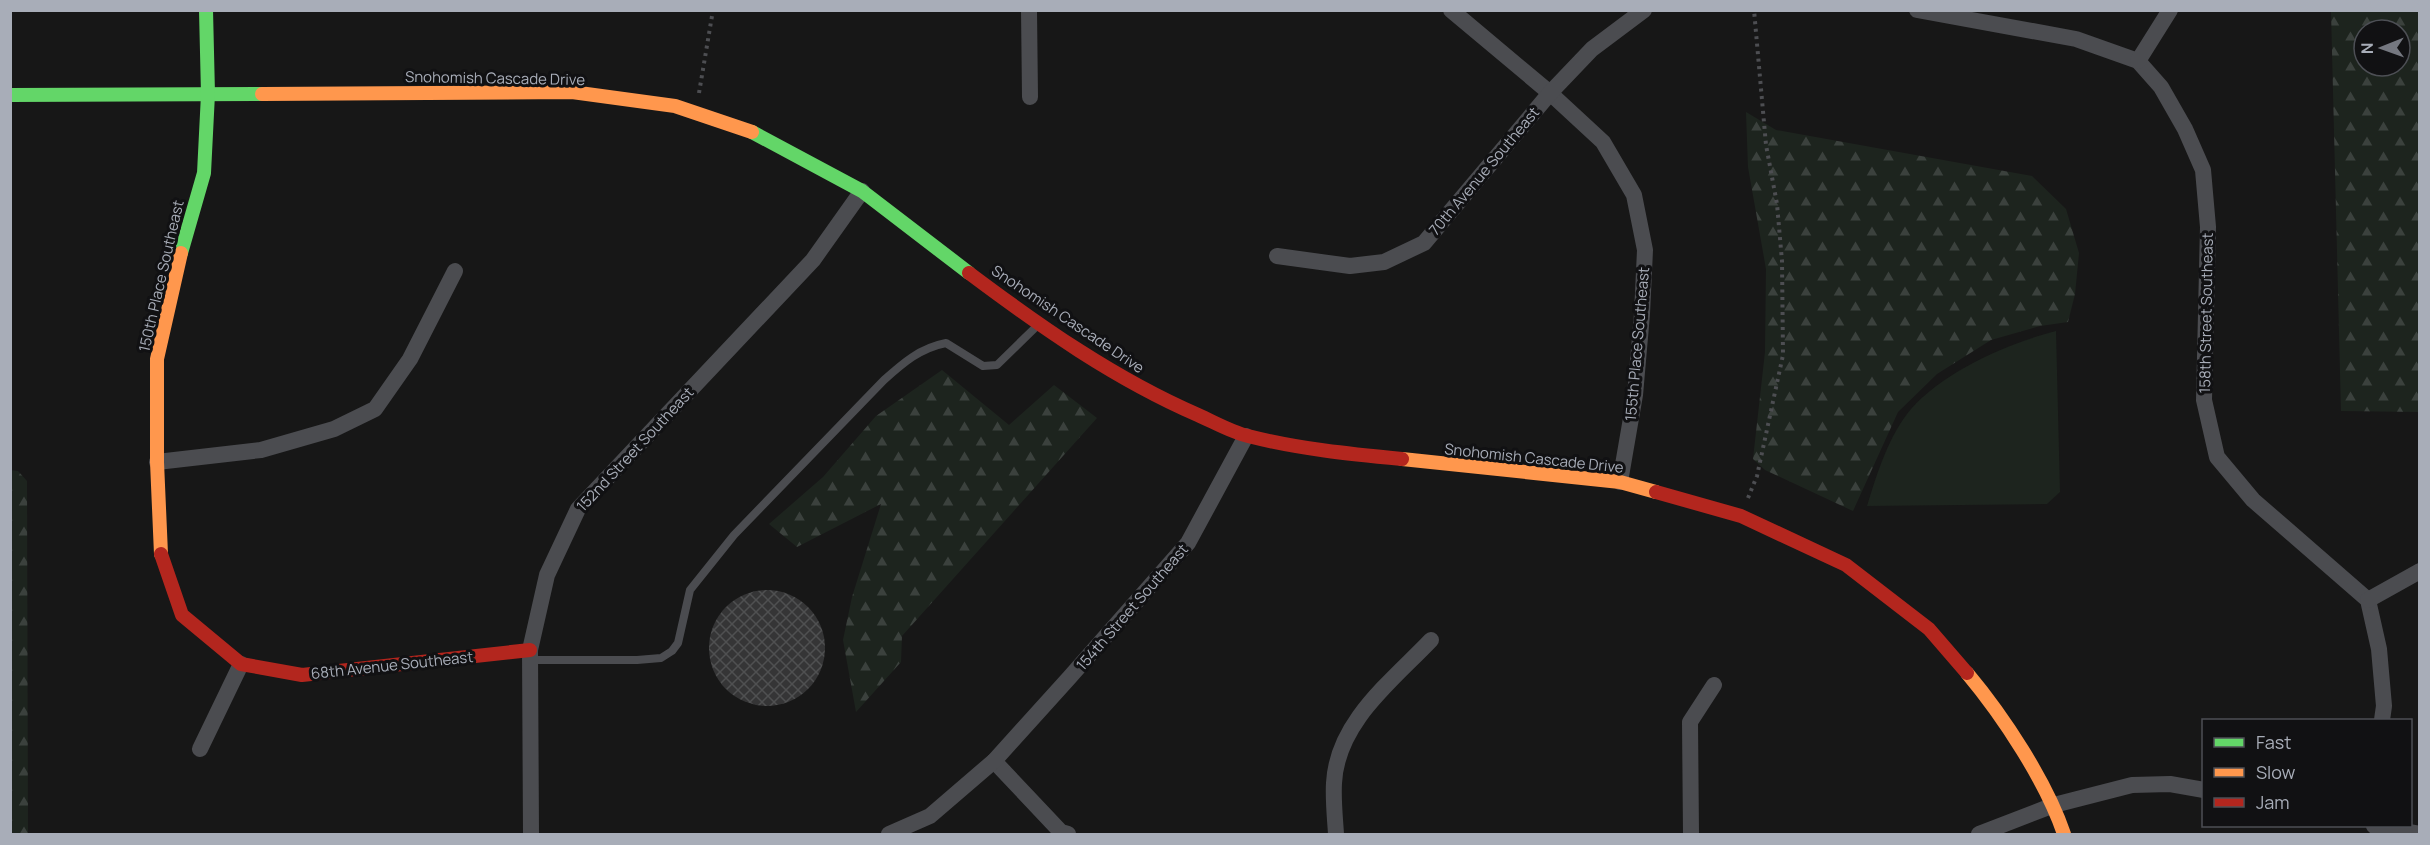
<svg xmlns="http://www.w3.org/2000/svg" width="2430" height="845" font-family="Manrope,sans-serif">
	<defs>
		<pattern id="forest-firs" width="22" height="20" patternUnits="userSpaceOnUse" patternTransform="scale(1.5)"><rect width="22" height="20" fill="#1d241e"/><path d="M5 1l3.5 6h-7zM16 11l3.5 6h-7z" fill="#3b413d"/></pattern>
		<pattern id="building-cross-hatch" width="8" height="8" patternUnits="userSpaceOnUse" patternTransform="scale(1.5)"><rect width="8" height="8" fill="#353536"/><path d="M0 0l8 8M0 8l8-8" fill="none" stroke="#4f5051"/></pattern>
	</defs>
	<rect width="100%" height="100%" fill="#171717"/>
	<g fill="url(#forest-firs)" fill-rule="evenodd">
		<path d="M 2331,11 L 2419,11 L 2419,412 L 2341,411 ZM 2364,30 L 2400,30 L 2400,66 L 2364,66 Z"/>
		<path d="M 1746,112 L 1776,130 L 2032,176 L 2066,209 L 2079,253 L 2075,294 L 2068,322 L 2040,326 L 1991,340 L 1937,374 L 1898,412 L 1853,511 L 1765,470 L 1753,459 L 1765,352 L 1766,269 L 1748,167 Z"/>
		<path d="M 942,370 L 1009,425 L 1054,385 L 1097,418 L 902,636 L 901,662 L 856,712 L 843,640 L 852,597 L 881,504 L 797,547 L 769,524 L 823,477 L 876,416 Z"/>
		<path d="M 10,470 L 18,471 L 27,481 L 28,834 L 10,834 Z"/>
	</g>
	<path fill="#1d241e" d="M 2056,331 L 2060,492 L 2047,504 L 1867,506 C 1877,473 1889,435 1911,409 C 1944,371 2009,343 2056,331 Z"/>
	<circle fill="url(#building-cross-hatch)" cx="767" cy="648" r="58"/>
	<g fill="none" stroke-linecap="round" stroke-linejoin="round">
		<g stroke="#4d4e52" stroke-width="4" stroke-dasharray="3 4.5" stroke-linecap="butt">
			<path d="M 699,93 L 713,10"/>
			<path d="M 1748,498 L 1757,476 L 1783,355 L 1782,261 L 1777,204 L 1766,145 L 1754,10"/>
		</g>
		<path stroke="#4b4c50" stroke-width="8" d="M 530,660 L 637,660 L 661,658 L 672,651 L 678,643 L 690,590 L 734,535 L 884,380 C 903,363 920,348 946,343 L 983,366 L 997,365 L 1039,324"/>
		<g stroke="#4b4c50" stroke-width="16">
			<path d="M 1029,10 L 1030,97"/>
			<path d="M 1451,10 L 1550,93 L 1603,142 L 1634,195 L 1645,250 L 1642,314 L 1635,395 L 1620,482"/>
			<path d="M 1917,10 L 2076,39 L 2138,61 L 2161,87 L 2185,129 L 2203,170 L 2208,227 L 2204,400 L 2217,457 L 2253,500 L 2368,600 L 2379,649 L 2384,706 L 2382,720"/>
			<path d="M 2138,61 L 2170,10"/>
			<path d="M 1277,256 L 1350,266 L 1384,262 L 1424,243 L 1550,93 L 1592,49 L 1644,10"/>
			<path d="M 157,462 L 261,450 L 334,429 L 375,409 L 410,359 L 455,271"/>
			<path d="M 2368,600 L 2420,571"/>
			<path d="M 200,749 L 241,664"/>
			<path d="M 994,761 L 1061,832 L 1068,834"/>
			<path d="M 2374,826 L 2420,834"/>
			<path d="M 531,834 L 530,650 L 547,575 L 578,509 L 813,260 L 862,191"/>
			<path d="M 889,834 L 930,816 L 994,761 L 1069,678 L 1188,543 L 1246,436"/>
			<path d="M 1336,834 C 1335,818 1333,800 1334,783 C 1337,722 1392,681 1431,640"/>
			<path d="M 1691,834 L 1690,722 L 1714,685"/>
			<path d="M 1979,834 L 2054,805 L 2132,785 L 2170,784 L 2204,790"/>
		</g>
		<g stroke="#63d668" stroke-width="14">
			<path d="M 10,95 L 262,94"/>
			<path d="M 752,132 L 862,191 L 969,273"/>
			<path d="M 181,253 L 204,173 L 208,94 L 206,10"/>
		</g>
		<g stroke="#ff974d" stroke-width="14">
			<path d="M 262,94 L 572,92 L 675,106 L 752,132"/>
			<path d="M 1402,459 L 1620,482 L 1656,492"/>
			<path d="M 161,554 L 157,462 L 157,359 L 181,253"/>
			<path d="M 1967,673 C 2003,716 2046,781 2064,834"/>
		</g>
		<g stroke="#b3261e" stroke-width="14">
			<path d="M 969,273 C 1041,327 1115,379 1198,415 C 1214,422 1231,432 1248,436 C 1299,449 1350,454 1402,459"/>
			<path d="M 1656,492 L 1741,516 L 1846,565 L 1929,629 L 1967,673"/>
			<path d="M 161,554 L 182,615 L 241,664 L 302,675 L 530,650"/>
		</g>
	</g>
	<g text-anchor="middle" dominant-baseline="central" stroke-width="6" stroke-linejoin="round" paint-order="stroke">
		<g font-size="15" fill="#a8adb8" stroke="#111113">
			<text transform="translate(495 78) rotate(1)">Snohomish Cascade Drive</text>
			<text transform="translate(1484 171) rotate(-50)">70th Avenue Southeast</text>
			<text transform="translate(161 276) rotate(-77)">150th Place Southeast</text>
			<text transform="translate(2206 313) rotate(-89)">158th Street Southeast</text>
			<text transform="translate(1068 319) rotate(34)">Snohomish Cascade Drive</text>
			<text transform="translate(1637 344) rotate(-85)">155th Place Southeast</text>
			<text transform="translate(635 449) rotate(-47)">152nd Street Southeast</text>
			<text transform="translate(1534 458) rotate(6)">Snohomish Cascade Drive</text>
			<text transform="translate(1132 607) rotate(-49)">154th Street Southeast</text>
			<text transform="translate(392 665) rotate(-6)">68th Avenue Southeast</text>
		</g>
	</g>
	<rect width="2430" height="845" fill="none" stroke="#a8adb8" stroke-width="24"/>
	<rect x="2202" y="719" width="210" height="108" fill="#111113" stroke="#4d4f55" stroke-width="1.5"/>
	<rect x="2214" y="738" width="30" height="9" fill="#63d668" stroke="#4d4f55" stroke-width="1.5"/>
	<text x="2256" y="749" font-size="18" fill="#a8adb8">Fast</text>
	<rect x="2214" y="768" width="30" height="9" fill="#ff974d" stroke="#4d4f55" stroke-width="1.5"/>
	<text x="2256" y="779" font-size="18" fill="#a8adb8">Slow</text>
	<rect x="2214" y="798" width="30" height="9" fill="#b3261e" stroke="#4d4f55" stroke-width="1.5"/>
	<text x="2256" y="809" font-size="18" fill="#a8adb8">Jam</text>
	<g transform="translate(2382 48) rotate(269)"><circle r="28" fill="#111113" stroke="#4d4f55" stroke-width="1.5"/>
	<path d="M0-4.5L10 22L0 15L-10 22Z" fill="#757880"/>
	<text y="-9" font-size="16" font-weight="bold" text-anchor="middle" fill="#a8adb8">N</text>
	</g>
</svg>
